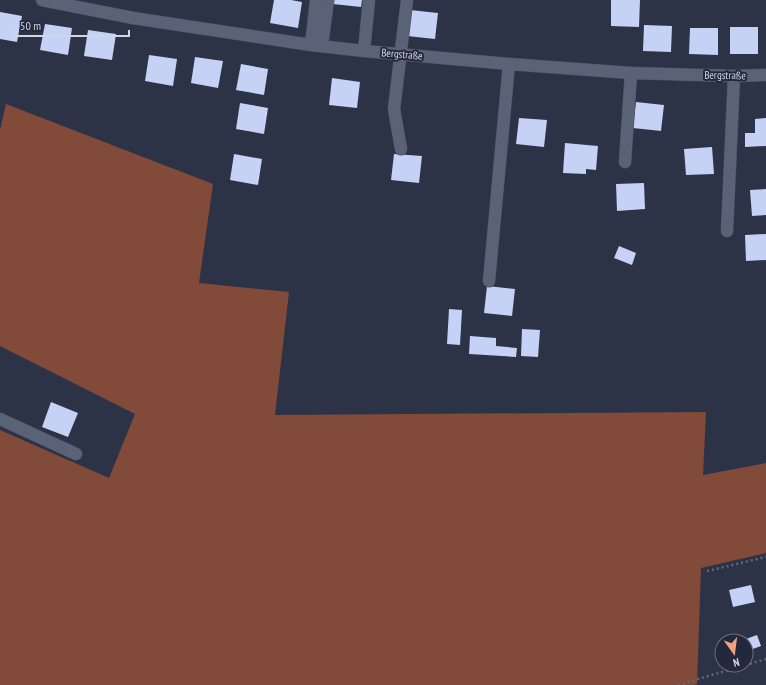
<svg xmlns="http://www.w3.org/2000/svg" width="766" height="685" font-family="'PT Sans Narrow',sans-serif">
	<rect width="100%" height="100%" fill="#2d3347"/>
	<path fill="#814a39" d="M 6,104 L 213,184 L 199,283 L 289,292 L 275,415 L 706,412 L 703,475 L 766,463 L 766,553 L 701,568 L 697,684 L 694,685 L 0,685 L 0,430 L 109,478 L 135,414 L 0,346 L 0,130 Z"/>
	<g fill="#c5d1f5">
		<path d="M 274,0 L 291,0 L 302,2 L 298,28 L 270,23 Z"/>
		<path d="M 334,0 L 362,0 L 361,7 L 333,4 Z"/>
		<path d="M 611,0 L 640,0 L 639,27 L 611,26 Z"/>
		<path d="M 410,10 L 438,13 L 435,39 L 407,36 Z"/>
		<path d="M 0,12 L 22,16 L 17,42 L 0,39 Z"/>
		<path d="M 45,24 L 72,28 L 68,55 L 40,50 Z"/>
		<path d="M 644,25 L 672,26 L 671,52 L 643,51 Z"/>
		<rect x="730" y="27" width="28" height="27"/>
		<path d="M 690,28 L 718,28 L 718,55 L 689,54 Z"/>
		<path d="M 88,30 L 116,34 L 112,60 L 84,56 Z"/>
		<path d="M 149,55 L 177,59 L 173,86 L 145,81 Z"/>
		<path d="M 195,57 L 223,61 L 218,88 L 191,83 Z"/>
		<path d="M 241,64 L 268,69 L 264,95 L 236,90 Z"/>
		<path d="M 332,78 L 360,82 L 357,108 L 329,105 Z"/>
		<path d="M 636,102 L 664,105 L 661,131 L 633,128 Z"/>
		<path d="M 240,103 L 268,108 L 264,134 L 236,129 Z"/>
		<path d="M 519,118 L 547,120 L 544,147 L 516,144 Z"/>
		<path d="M 766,118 L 766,146 L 745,147 L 745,133 L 755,133 L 755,119 Z"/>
		<path d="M 565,143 L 598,146 L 596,170 L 586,169 L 586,174 L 563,173 Z"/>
		<path d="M 712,147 L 714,174 L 686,175 L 684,149 Z"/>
		<path d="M 234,154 L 262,159 L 258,185 L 230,180 Z"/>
		<path d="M 394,154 L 422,156 L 419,183 L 391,180 Z"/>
		<path d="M 644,183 L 645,209 L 617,211 L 616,184 Z"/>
		<path d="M 766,189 L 766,215 L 752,216 L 750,190 Z"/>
		<path d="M 766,234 L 766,260 L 746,261 L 745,235 Z"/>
		<path d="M 619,246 L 636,253 L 632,265 L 614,258 Z"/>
		<path d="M 487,286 L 515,289 L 512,316 L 484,313 Z"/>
		<path d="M 449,309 L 462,310 L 460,345 L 447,344 Z"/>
		<path d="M 522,329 L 540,330 L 538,357 L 521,356 Z"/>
		<path d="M 470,336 L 496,338 L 496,346 L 517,348 L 516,357 L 469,354 Z"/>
		<path d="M 51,402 L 78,413 L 68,437 L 42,427 Z"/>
		<path d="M 751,585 L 755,602 L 733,607 L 729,590 Z"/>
		<path d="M 757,635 L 761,646 L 750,650 L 746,639 Z"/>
	</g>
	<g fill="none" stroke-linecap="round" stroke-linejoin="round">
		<defs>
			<g id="minor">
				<path d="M 42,0 L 133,18 L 311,45 L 364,51 L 509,64 L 631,73 L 734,76 L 766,75"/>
				<path d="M 311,45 L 316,0"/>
				<path d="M 322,46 L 328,0"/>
				<path d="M 364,51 L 369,0"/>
				<path d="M 401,149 L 394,109 L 407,0"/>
				<path d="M 625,162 L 631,73"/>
				<path d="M 727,231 L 734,76"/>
				<path d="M 489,281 L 509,64"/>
				<path d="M 0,419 L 76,454"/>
			</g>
		</defs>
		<use href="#minor" stroke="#4a4f5f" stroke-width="13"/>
		<g stroke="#626779" stroke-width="2.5" stroke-dasharray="2 3" stroke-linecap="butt">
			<path d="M 707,571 L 766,557"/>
			<path d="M 678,685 L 766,659"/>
		</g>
		<use href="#minor" stroke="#5a6277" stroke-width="12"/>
	</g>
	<g text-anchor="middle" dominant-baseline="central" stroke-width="4" stroke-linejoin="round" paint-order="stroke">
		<g font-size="11" fill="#d2d6e3" stroke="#23293c">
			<text transform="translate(402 54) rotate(5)">Bergstraße</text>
			<text transform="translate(725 75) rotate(1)">Bergstraße</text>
		</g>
	</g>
	<g transform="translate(734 653) rotate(166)"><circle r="19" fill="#23293c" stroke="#696e7f"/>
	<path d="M0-3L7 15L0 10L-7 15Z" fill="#f39f84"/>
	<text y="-6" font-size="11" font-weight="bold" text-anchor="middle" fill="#d2d6e3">N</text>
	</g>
	<path d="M14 30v6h115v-6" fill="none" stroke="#d2d6e3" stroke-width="2"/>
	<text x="20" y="30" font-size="12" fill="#d2d6e3" stroke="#23293c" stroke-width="3" paint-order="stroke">50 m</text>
</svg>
